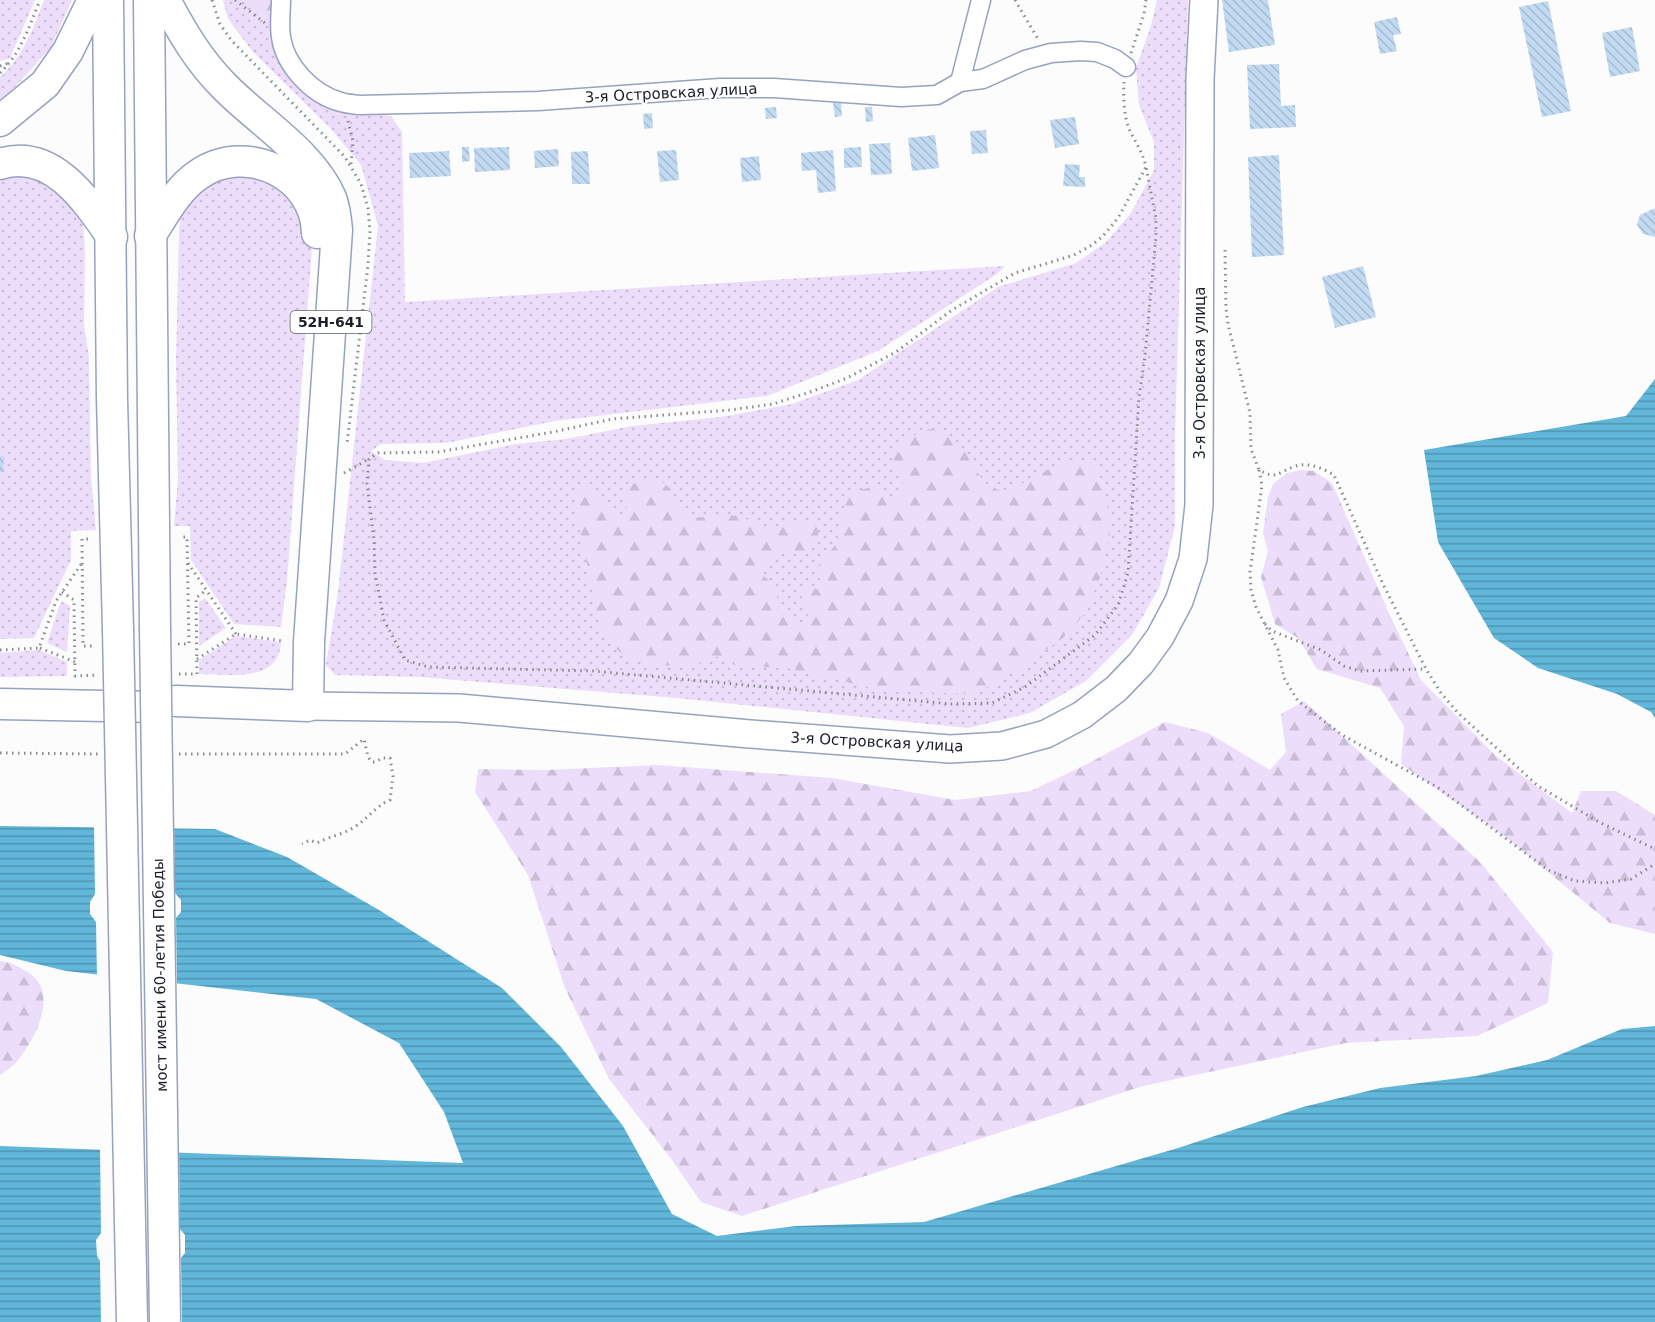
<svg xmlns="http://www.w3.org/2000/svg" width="1655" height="1322" font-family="'DejaVu Sans',sans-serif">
	<defs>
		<pattern id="grass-dots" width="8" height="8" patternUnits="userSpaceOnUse" patternTransform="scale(1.5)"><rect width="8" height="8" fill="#ecddfa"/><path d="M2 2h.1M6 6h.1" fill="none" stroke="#cabdd6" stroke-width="1.8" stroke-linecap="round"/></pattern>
		<pattern id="forest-firs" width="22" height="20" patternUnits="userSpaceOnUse" patternTransform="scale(1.5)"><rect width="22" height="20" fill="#ecddfa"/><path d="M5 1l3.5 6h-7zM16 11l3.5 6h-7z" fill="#cabdd6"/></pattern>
		<pattern id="water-rules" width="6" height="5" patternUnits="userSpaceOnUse" patternTransform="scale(1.5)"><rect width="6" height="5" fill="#61b7da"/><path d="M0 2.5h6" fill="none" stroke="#4f94b1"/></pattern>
		<pattern id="building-back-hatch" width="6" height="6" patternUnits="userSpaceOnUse" patternTransform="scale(1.5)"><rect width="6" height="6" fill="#c1daf2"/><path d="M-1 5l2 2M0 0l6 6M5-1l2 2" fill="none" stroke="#a5bbd0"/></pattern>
	</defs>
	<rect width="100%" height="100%" fill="#fcfcfc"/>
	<g fill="url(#grass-dots)">
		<path d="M 0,0 L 35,0 L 10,58 L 0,61 Z"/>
		<path d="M 44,0 L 72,0 L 51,47 L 15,87 L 0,100 L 0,77 C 24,56 33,28 44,0 Z"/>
		<path d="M 223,0 L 278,0 L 288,71 L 334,109 L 391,116 L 402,132 L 405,302 L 1005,266 L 997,274 L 878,351 L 767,396 L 555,421 L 446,443 L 381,444 L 371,451 L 385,460 L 423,463 L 516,444 L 566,439 L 632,426 L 721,417 L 792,404 L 858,380 L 998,287 L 1076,263 L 1105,243 L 1131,213 L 1154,170 L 1154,142 L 1139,105 L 1136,68 L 1151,26 L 1157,0 L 1188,0 L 1175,437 L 1175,526 L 1159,588 L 1132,635 L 1086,681 L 1030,713 L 968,728 L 676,698 L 420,677 L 335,675 L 326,665 L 338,592 L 378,226 L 361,165 L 332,130 L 252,51 L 228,19 Z"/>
		<path d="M 12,171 L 56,183 L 83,220 L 85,250 L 84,324 L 89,357 L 91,477 L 96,530 L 71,531 L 71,560 L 34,638 L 0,639 L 0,174 Z"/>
		<path d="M 238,171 L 286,186 L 312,247 L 287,581 L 281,627 L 234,624 L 191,560 L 190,526 L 174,526 L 178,479 L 176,362 L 179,231 L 181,212 L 203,184 Z"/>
		<path d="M 205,598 L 226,628 L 199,646 L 199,602 Z"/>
		<path d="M 61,601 L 70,606 L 67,652 L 47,643 Z"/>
		<path d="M 236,636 L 281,642 C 279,684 229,674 199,674 L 199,660 Z"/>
		<path d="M 39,650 L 67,662 L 67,676 L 0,677 L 0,653 Z"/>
	</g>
	<g fill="url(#forest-firs)">
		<path d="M 251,0 L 278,0 L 271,20 C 259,17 254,12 251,0 Z"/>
		<path d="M 930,429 C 962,433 967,460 984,481 C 988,486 995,488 1001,491 L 1019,485 L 1067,460 L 1085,460 L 1098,471 L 1102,481 L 1111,527 L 1101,575 L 1086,612 L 1063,638 L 1019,669 L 979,692 L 971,694 L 885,691 L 786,668 L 737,666 L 715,656 L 691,667 L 648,664 L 626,657 L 613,646 L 599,625 L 575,504 L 580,487 L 589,486 L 622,515 L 628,510 L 620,494 C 626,486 630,485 639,482 C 680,470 668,512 695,517 C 709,519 727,512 741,517 C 749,519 758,526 766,530 L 793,522 L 813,523 L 819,530 L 817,539 L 807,552 L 799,555 L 781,552 L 762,575 L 777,586 L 778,595 L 775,602 L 779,611 L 801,625 L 808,618 L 807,610 L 801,595 L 805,586 L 820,590 L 820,580 L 816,572 L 820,563 L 838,542 C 837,523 842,510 852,493 L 871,487 L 894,499 L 902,496 L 904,486 L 892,464 C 897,445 912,434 930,429 Z"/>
		<path d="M 1301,470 L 1314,471 L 1332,483 L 1388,611 L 1421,680 L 1496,756 L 1572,813 L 1581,791 L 1616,791 L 1655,815 L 1655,934 L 1610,923 L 1508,839 L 1401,764 L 1404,726 L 1380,688 L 1317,669 L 1298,638 L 1275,624 L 1261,577 L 1268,551 L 1263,533 L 1268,497 L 1273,484 L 1287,473 Z"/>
		<path d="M 1304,701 L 1481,863 L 1553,952 L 1548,1003 L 1477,1036 L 1346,1043 L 1143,1086 L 742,1216 L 701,1202 L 672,1160 L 609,1079 L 565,988 L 528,875 L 475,792 L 478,769 L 546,770 L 657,765 L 832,778 L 955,800 L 1031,791 L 1089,763 L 1165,722 L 1208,733 L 1270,770 L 1286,752 L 1281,714 Z"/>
		<path d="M 0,961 C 10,962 17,966 26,971 C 61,990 36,1038 18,1060 C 13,1066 6,1071 0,1075 Z"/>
	</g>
	<g fill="url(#water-rules)">
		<path d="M 1655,379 L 1655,718 L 1651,712 L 1617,694 L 1538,668 L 1494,638 L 1438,542 L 1424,450 L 1626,416 Z"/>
		<path d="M 0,826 L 215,829 L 287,857 L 379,910 L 502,988 L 561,1047 L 623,1126 L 672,1214 L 717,1236 L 796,1226 L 924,1222 L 1178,1148 L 1303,1107 L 1380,1088 L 1476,1076 L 1547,1060 L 1622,1029 L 1655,1026 L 1655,1322 L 0,1322 L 0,1146 L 463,1163 L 444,1112 L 399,1043 L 316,999 L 66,971 L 0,955 Z"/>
	</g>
	<g fill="#fcfcfc">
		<path d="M 94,824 L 174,825 L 175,893 L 181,900 L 181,912 L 176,918 L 177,986 L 97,978 L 96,922 L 90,914 L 90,902 L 95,894 Z"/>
		<path d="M 100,1146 L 179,1149 L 180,1229 L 185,1235 L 185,1253 L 181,1258 L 182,1322 L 101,1322 L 100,1261 L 97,1256 L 96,1240 L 101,1233 Z"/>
	</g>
	<g fill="url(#building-back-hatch)">
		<path d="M 1222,0 L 1268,0 L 1275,45 L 1229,52 Z"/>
		<path d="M 1548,1 L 1571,111 L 1542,117 L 1519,7 Z"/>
		<path d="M 1397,17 L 1401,34 L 1393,35 L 1397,51 L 1380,54 L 1374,22 Z"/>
		<path d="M 1632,27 L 1640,71 L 1610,77 L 1602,33 Z"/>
		<path d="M 1279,64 L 1281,106 L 1295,105 L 1296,127 L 1250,129 L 1247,65 Z"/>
		<path d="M 841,102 L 842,116 L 835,117 L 833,103 Z"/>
		<path d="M 776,107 L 777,118 L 766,119 L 765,108 Z"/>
		<path d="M 865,107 L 872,107 L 873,121 L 866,122 Z"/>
		<path d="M 652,113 L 653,128 L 644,129 L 643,114 Z"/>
		<path d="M 1075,117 L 1079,144 L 1055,148 L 1050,120 Z"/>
		<path d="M 986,130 L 988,153 L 972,154 L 970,131 Z"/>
		<path d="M 935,135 L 939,168 L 912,171 L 908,138 Z"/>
		<path d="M 890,143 L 892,174 L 871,175 L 869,144 Z"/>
		<path d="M 462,147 L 469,147 L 470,161 L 462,162 Z"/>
		<path d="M 509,147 L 510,170 L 475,172 L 474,148 Z"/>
		<path d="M 861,147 L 862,167 L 844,168 L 844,148 Z"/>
		<path d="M 558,149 L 559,166 L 535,168 L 534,151 Z"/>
		<path d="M 676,150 L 679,180 L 660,182 L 657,151 Z"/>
		<path d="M 833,150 L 836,191 L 818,193 L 816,170 L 802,171 L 801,153 Z"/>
		<path d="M 449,151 L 451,176 L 410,178 L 409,153 Z"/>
		<path d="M 588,151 L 590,184 L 572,184 L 571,152 Z"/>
		<path d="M 1279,155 L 1284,255 L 1252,257 L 1248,157 Z"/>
		<path d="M 759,156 L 761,180 L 742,182 L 740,158 Z"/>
		<path d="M 1065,164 L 1080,165 L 1079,177 L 1085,177 L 1085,187 L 1063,186 Z"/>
		<path d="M 1655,208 L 1655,237 L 1643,234 L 1637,225 L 1640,215 Z"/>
		<path d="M 1363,266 L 1376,317 L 1335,328 L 1322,277 Z"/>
		<path d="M 0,456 L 4,456 L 3,472 L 0,472 Z"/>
	</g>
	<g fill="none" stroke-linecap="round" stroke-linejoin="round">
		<defs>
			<g id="minor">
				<path d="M 281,0 C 281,12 279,25 281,37 C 285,66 313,95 341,102 C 347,104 353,104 359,105 L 538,101 L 720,88 L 774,88 L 901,97 L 937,95 L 960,82 L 983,79 L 1025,60 L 1051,53 L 1081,51 L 1097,52 L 1115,59 L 1126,67"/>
				<path d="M 960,82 L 981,0"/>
			</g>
			<path id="secondary" d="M 308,706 L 459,708 L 750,734 L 950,749 L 1002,746 L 1046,734 L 1082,715 L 1116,689 L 1141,663 L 1160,637 L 1179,601 L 1193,559 L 1199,505 L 1200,79 L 1204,0"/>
			<g id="primary">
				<path d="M 108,0 L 112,399 L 118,629"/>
				<path d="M 149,0 L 155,628"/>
				<path d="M 165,0 C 182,32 199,61 224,86 C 258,121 312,153 331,198 C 335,208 336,219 337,230 L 309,642 L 308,706 L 176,701"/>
				<path d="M 0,121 L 45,84 L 68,51 L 93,0"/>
				<path d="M 0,164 C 52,147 87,201 112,237"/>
				<path d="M 150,236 C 164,215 177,189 198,175 C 246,141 316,175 317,233"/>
				<path d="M 0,704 L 159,707"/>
			</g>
		</defs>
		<use href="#minor" stroke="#97a2be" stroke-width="21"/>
		<use href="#secondary" stroke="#97a2be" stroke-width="30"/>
		<use href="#primary" stroke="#97a2be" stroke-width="33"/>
		<g stroke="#888a8f" stroke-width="3" stroke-dasharray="1.5 4.5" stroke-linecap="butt">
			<path d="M 212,0 L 220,24 L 231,40 L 345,157 L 361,184 L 368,208 L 370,231 L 368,265 L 347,444"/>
			<path d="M 235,0 L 265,23"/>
			<path d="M 1015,0 L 1038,39"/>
			<path d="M 1131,53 L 1144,14 L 1146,0"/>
			<path d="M 0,66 L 9,63"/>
			<path d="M 0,73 C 21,53 29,27 40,0"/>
			<path d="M 1124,82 C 1123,97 1124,118 1130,131 C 1136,143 1143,153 1146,167 L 1118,218 L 1103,236 L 1092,245 L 1074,255 L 1015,273 L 952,310 L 896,352 L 847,378 L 813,391 L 773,404 L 730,410 L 612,419 L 553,432 L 438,452 L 378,453 L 369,459 L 367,483 L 374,540 L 375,573 L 384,620 L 405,660 L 428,667 L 593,671 L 951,704 L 992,703 L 1025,687 L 1095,635 L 1118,605 L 1128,573 L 1139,397 L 1145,356 L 1156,236 L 1156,219 L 1146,167"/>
			<path d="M 348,121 L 353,141 L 351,164"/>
			<path d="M 1225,250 L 1226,308 L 1228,324 L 1250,413 L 1251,449 L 1259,470 C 1277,480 1277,473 1293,467 C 1307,461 1322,468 1334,475 L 1383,584 L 1426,669 L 1441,693 L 1458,713 L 1538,786 L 1599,822 L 1655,849"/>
			<path d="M 1259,470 L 1262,485 L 1250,572 L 1251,590 L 1256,607 L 1278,650 L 1284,678 L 1298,701 L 1342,735 L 1437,787 L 1548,870 L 1575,881 L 1605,883 L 1631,879 L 1655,864"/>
			<path d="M 344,473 L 369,459"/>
			<path d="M 88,539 L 82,539 L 83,646 L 95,646"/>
			<path d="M 188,563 L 236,634"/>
			<path d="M 62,592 L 74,600 L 75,676 L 97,675"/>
			<path d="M 1265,624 L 1272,631 L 1321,650 L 1344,666 L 1359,671 L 1426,669"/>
			<path d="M 178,644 L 189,644 L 187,537 L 179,537"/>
			<path d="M 40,648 L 75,662"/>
			<path d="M 0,650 L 39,648 L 56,601 L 82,563"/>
			<path d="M 197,659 L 236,634 L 283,641"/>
			<path d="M 179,674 L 197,674 L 196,598 L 205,591"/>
			<path d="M 0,753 L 100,754"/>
			<path d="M 179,754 L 345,754 L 364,739 L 368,757 L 372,762 L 376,762 L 382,758 L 390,758 L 393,776 L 390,800 C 376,806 368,818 356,826 C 343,835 330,836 317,843 L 310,840 L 302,844"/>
		</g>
		<use href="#minor" stroke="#fff" stroke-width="18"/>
		<use href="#secondary" stroke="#fff" stroke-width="27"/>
		<use href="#primary" stroke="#fff" stroke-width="30"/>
		<defs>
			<g id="primary-bridge">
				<path d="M 155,628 L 165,1322"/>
				<path d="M 118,629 L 132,1322"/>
			</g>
		</defs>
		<use href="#primary-bridge" stroke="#97a2be" stroke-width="33" stroke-linecap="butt"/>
		<use href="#primary-bridge" stroke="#fff" stroke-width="30"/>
	</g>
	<g text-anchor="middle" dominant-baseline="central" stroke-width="4.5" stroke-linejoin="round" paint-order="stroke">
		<rect fill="#fff" stroke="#5f6269" stroke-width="1.5" x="290.5" y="311" width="81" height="22" rx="4.5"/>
		<g font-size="14" font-weight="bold" fill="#1b1f29">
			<text x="331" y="322">52Н-641</text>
		</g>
		<g font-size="15" fill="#1b1f29" stroke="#fff">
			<text transform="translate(671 93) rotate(-3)">3-я Островская улица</text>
			<text transform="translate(1200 373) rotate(-90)">3-я Островская улица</text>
			<text transform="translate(877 742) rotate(3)">3-я Островская улица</text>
			<text transform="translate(160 975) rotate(-91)">мост имени 60-летия Победы</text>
		</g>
	</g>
</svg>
